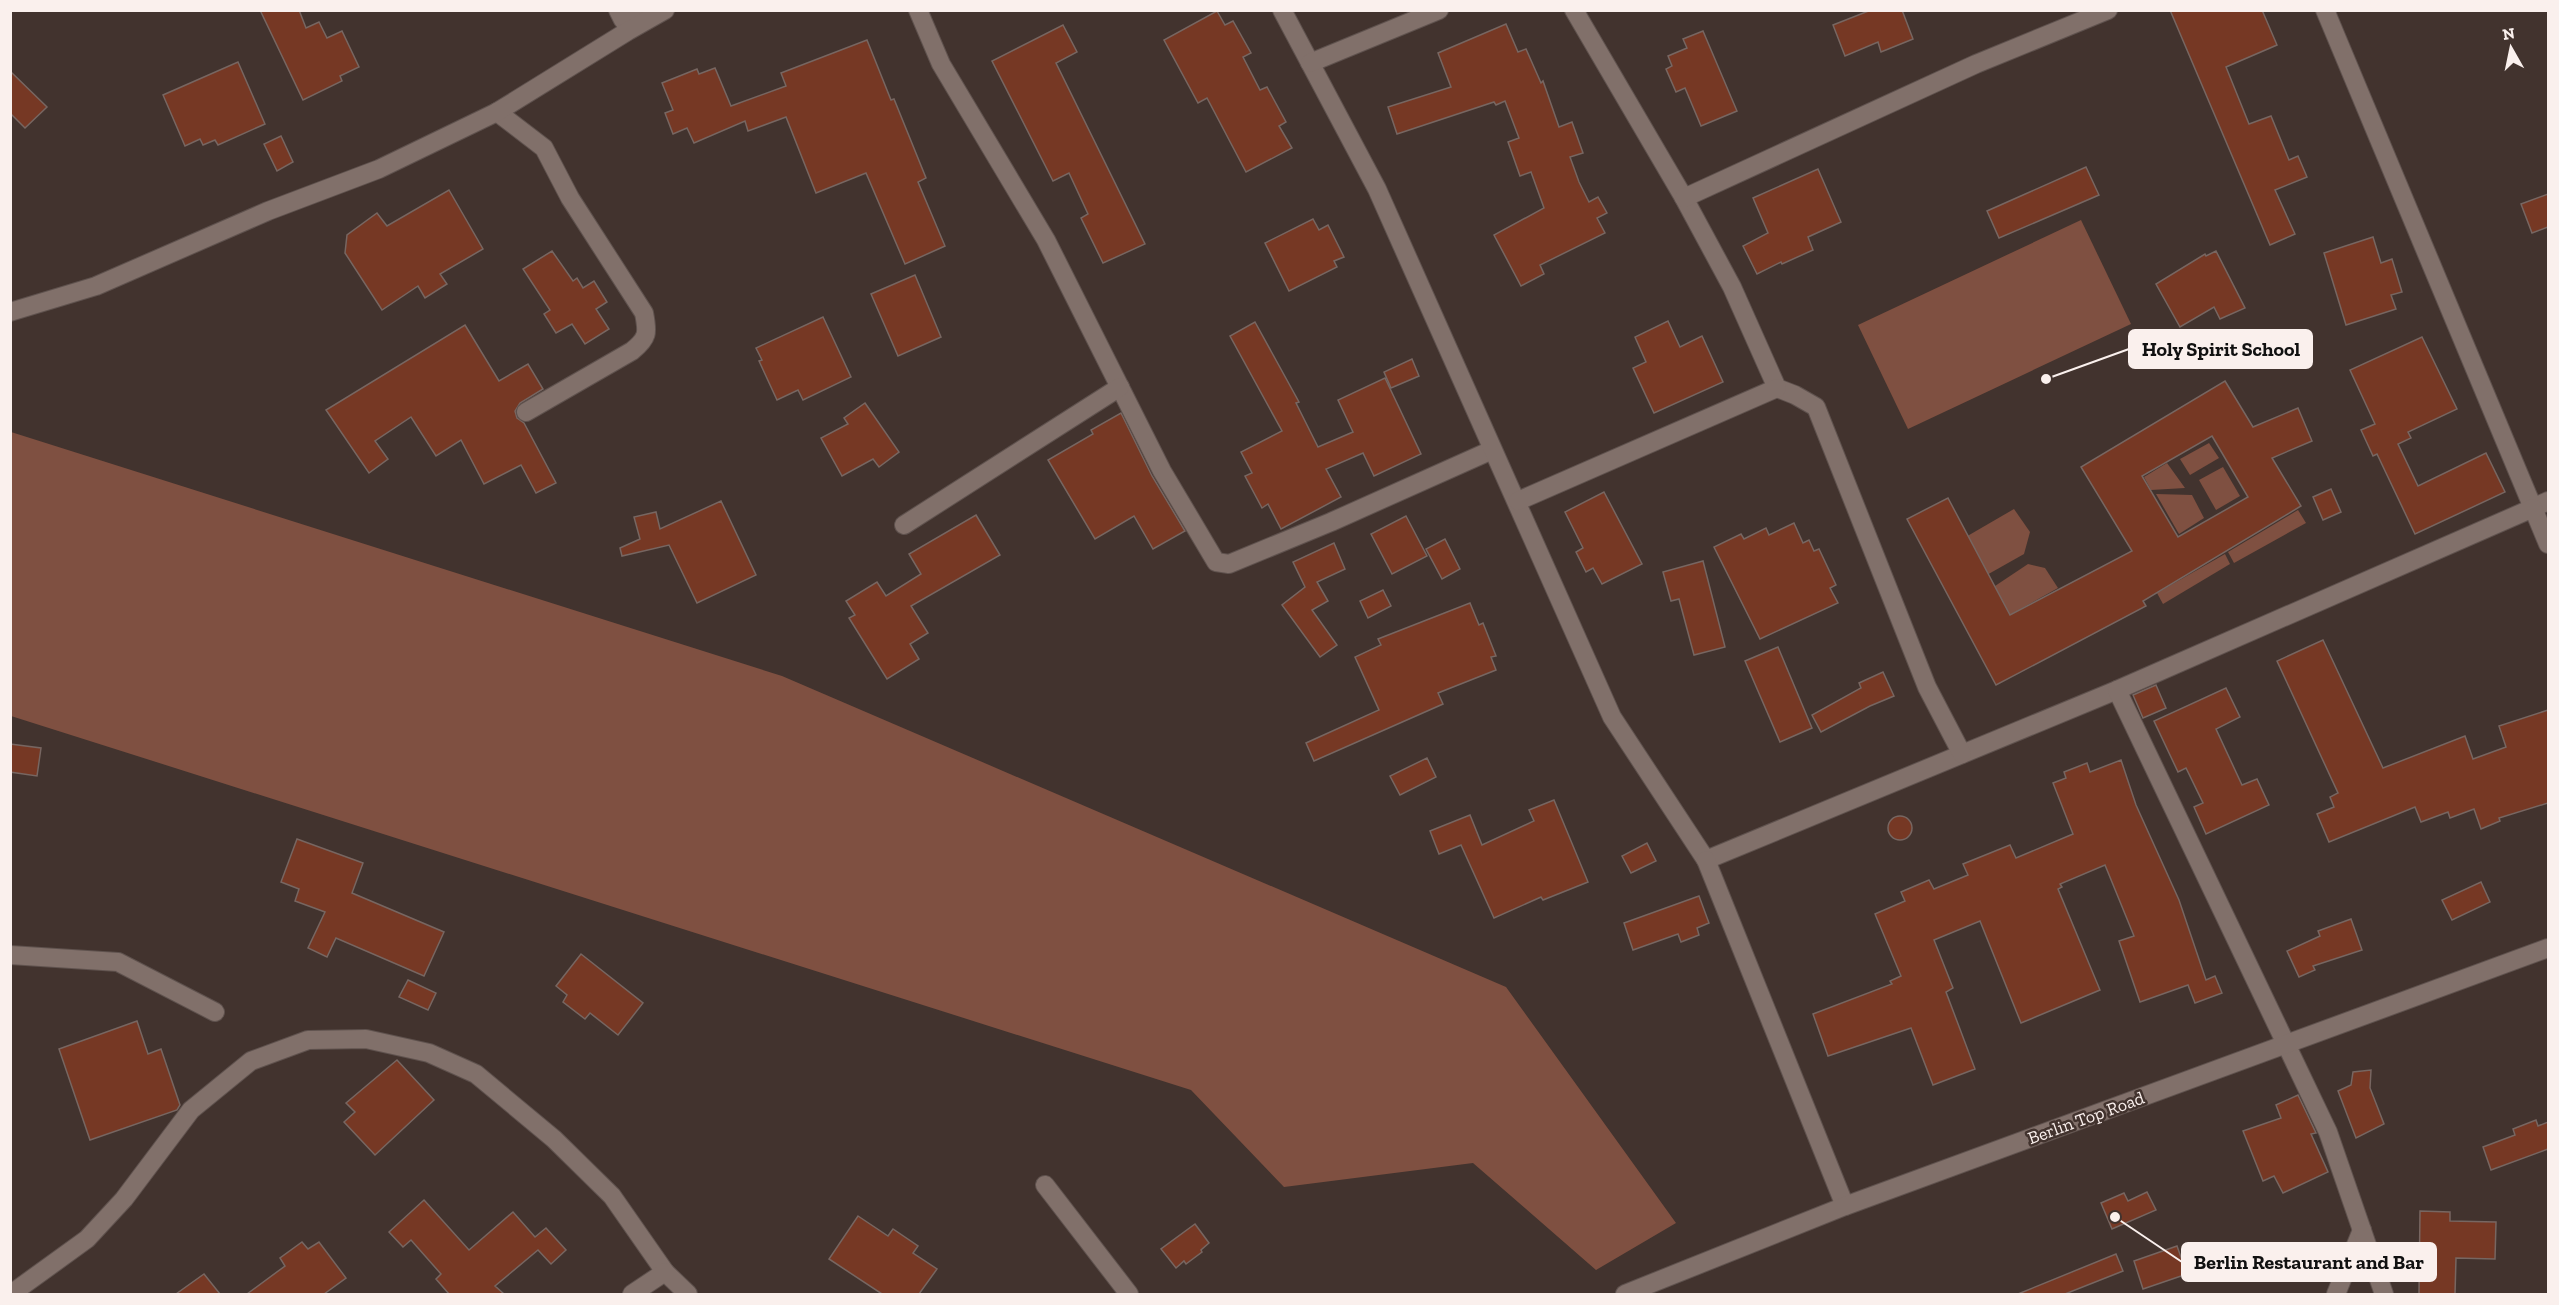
<svg xmlns="http://www.w3.org/2000/svg" width="2559" height="1305" font-family="'Zilla Slab',serif">
	<rect width="100%" height="100%" fill="#42332e"/>
	<g fill="#7f5041">
		<path d="M 2081,220 L 2131,324 L 1908,429 L 1858,325 Z"/>
		<path d="M 11,432 L 782,676 L 1506,987 L 1676,1223 L 1596,1270 L 1473,1163 L 1284,1187 L 1191,1090 L 11,716 Z"/>
		<path d="M 2209,443 L 2219,458 L 2190,475 L 2180,459 Z"/>
		<path d="M 2167,463 L 2185,488 L 2151,490 L 2144,477 Z"/>
		<path d="M 2223,467 L 2240,496 L 2216,510 L 2199,480 Z"/>
		<path d="M 2156,494 L 2192,495 L 2204,518 L 2179,534 Z"/>
		<path d="M 2014,509 L 2030,532 L 2024,554 L 1985,576 L 1964,538 Z"/>
		<path d="M 2298,510 L 2306,523 L 2234,563 L 2228,552 Z"/>
		<path d="M 2225,554 L 2230,564 L 2163,604 L 2157,593 Z"/>
		<path d="M 2028,564 L 2045,568 L 2058,588 L 2008,616 L 1992,588 Z"/>
	</g>
	<g fill="#763824" stroke="#776661" stroke-width="1.5" fill-rule="evenodd">
		<path d="M 260,10 L 299,10 L 306,28 L 319,22 L 327,38 L 342,31 L 359,67 L 340,76 L 342,81 L 303,100 Z"/>
		<path d="M 1871,10 L 1902,10 L 1913,39 L 1881,52 L 1878,42 L 1845,56 L 1833,25 Z"/>
		<path d="M 2170,10 L 2262,10 L 2277,45 L 2226,67 L 2249,124 L 2271,116 L 2289,160 L 2298,156 L 2307,177 L 2275,190 L 2295,234 L 2270,245 Z"/>
		<path d="M 1217,11 L 1225,25 L 1233,21 L 1251,53 L 1243,57 L 1260,90 L 1267,87 L 1286,122 L 1279,126 L 1292,148 L 1246,172 L 1207,98 L 1198,103 L 1164,40 Z"/>
		<path d="M 1506,24 L 1518,52 L 1526,49 L 1541,83 L 1543,81 L 1559,127 L 1572,122 L 1583,153 L 1570,157 L 1579,182 L 1589,202 L 1598,197 L 1607,213 L 1597,218 L 1605,233 L 1540,265 L 1544,274 L 1521,286 L 1494,235 L 1544,208 L 1531,172 L 1520,176 L 1508,142 L 1519,138 L 1505,101 L 1496,105 L 1494,102 L 1397,134 L 1388,107 L 1451,87 L 1438,53 Z"/>
		<path d="M 1063,25 L 1077,52 L 1056,63 L 1145,244 L 1103,263 L 1081,218 L 1088,214 L 1069,173 L 1053,181 L 992,61 Z"/>
		<path d="M 1703,31 L 1737,111 L 1701,126 L 1685,88 L 1676,92 L 1666,69 L 1672,66 L 1668,56 L 1687,48 L 1683,39 Z"/>
		<path d="M 867,40 L 891,100 L 894,99 L 926,178 L 918,182 L 945,246 L 905,264 L 866,173 L 816,193 L 786,117 L 748,131 L 745,121 L 694,143 L 687,128 L 673,134 L 665,113 L 673,110 L 662,83 L 697,69 L 699,74 L 715,68 L 731,106 L 786,86 L 781,73 Z"/>
		<path d="M 238,62 L 265,124 L 218,145 L 215,140 L 203,145 L 200,139 L 185,146 L 163,95 Z"/>
		<path d="M 10,71 L 47,107 L 25,128 L 10,113 Z"/>
		<path d="M 281,136 L 293,162 L 277,171 L 264,144 Z"/>
		<path d="M 2086,167 L 2099,195 L 1999,238 L 1987,211 Z"/>
		<path d="M 1818,169 L 1841,222 L 1808,237 L 1813,250 L 1782,264 L 1781,262 L 1757,274 L 1743,246 L 1768,233 L 1753,198 Z"/>
		<path d="M 449,190 L 483,249 L 440,274 L 447,284 L 425,298 L 418,286 L 382,310 L 345,253 L 347,235 L 377,213 L 387,226 Z"/>
		<path d="M 2548,194 L 2548,227 L 2532,233 L 2521,204 Z"/>
		<path d="M 1313,219 L 1319,230 L 1328,225 L 1344,257 L 1334,261 L 1337,267 L 1289,291 L 1265,243 Z"/>
		<path d="M 2373,237 L 2381,263 L 2392,259 L 2402,292 L 2391,295 L 2396,309 L 2346,325 L 2324,253 Z"/>
		<path d="M 552,251 L 573,281 L 577,278 L 583,288 L 594,281 L 607,302 L 596,309 L 609,329 L 585,344 L 572,324 L 556,333 L 544,314 L 550,310 L 523,269 Z"/>
		<path d="M 2216,251 L 2245,308 L 2220,319 L 2214,307 L 2180,327 L 2156,284 L 2205,254 L 2206,256 Z"/>
		<path d="M 915,275 L 941,337 L 898,356 L 871,294 Z"/>
		<path d="M 823,317 L 851,377 L 803,400 L 798,390 L 777,400 L 759,361 L 762,360 L 756,348 Z"/>
		<path d="M 1668,321 L 1680,347 L 1702,336 L 1723,382 L 1654,413 L 1633,368 L 1646,362 L 1635,337 Z"/>
		<path d="M 1255,322 L 1299,402 L 1296,403 L 1318,447 L 1353,432 L 1338,400 L 1385,378 L 1421,454 L 1374,476 L 1363,453 L 1326,469 L 1341,497 L 1281,529 L 1268,504 L 1262,508 L 1245,476 L 1252,473 L 1241,452 L 1282,431 L 1230,336 Z"/>
		<path d="M 465,325 L 499,381 L 528,364 L 543,389 L 520,403 L 515,411 L 517,418 L 524,423 L 556,483 L 536,493 L 521,465 L 484,484 L 461,440 L 436,456 L 411,417 L 375,441 L 388,459 L 369,473 L 326,410 Z"/>
		<path d="M 2422,337 L 2457,409 L 2408,432 L 2411,438 L 2398,444 L 2418,486 L 2486,453 L 2505,492 L 2415,534 L 2377,454 L 2373,456 L 2361,430 L 2375,424 L 2350,370 Z"/>
		<path d="M 1412,359 L 1419,376 L 1391,388 L 1384,372 Z"/>
		<path d="M 2225,381 L 2253,427 L 2298,408 L 2312,441 L 2272,458 L 2301,506 L 2143,601 L 2146,606 L 1996,685 L 1907,519 L 1948,498 L 2010,615 L 2132,551 L 2081,467 ZM 2212,436 L 2248,497 L 2178,537 L 2142,476 Z"/>
		<path d="M 865,403 L 899,452 L 879,467 L 873,459 L 842,476 L 821,438 L 848,424 L 844,418 Z"/>
		<path d="M 1121,413 L 1152,476 L 1185,531 L 1153,549 L 1134,516 L 1095,539 L 1048,460 L 1093,434 L 1091,430 Z"/>
		<path d="M 2331,489 L 2341,512 L 2323,520 L 2313,497 Z"/>
		<path d="M 1604,492 L 1642,564 L 1602,584 L 1593,568 L 1586,572 L 1576,552 L 1583,548 L 1565,512 Z"/>
		<path d="M 721,501 L 756,575 L 697,603 L 669,545 L 622,556 L 620,548 L 640,539 L 634,517 L 656,512 L 660,529 Z"/>
		<path d="M 976,515 L 1000,555 L 911,606 L 928,633 L 910,644 L 919,659 L 887,679 L 849,618 L 855,615 L 846,601 L 877,582 L 886,596 L 921,574 L 909,554 Z"/>
		<path d="M 1406,516 L 1427,556 L 1392,574 L 1371,534 Z"/>
		<path d="M 1794,523 L 1803,543 L 1809,540 L 1814,551 L 1819,549 L 1836,585 L 1830,588 L 1838,603 L 1760,639 L 1714,547 L 1741,534 L 1744,539 L 1766,528 L 1769,535 Z"/>
		<path d="M 1445,539 L 1460,569 L 1442,579 L 1426,549 Z"/>
		<path d="M 1334,543 L 1345,569 L 1317,582 L 1328,601 L 1312,610 L 1337,645 L 1320,657 L 1282,605 L 1305,587 L 1293,562 Z"/>
		<path d="M 1703,561 L 1725,647 L 1694,655 L 1679,599 L 1671,601 L 1663,572 Z"/>
		<path d="M 1383,590 L 1391,606 L 1368,618 L 1360,601 Z"/>
		<path d="M 1470,603 L 1479,625 L 1483,623 L 1496,656 L 1491,657 L 1496,670 L 1438,693 L 1443,704 L 1314,761 L 1306,743 L 1379,710 L 1355,657 L 1381,645 L 1378,639 Z"/>
		<path d="M 2323,640 L 2383,768 L 2465,736 L 2473,759 L 2506,747 L 2499,726 L 2548,710 L 2548,803 L 2499,818 L 2500,821 L 2481,829 L 2474,809 L 2450,818 L 2448,812 L 2421,822 L 2415,807 L 2329,842 L 2317,814 L 2334,807 L 2330,797 L 2338,793 L 2277,661 Z"/>
		<path d="M 1778,647 L 1812,728 L 1780,742 L 1745,661 Z"/>
		<path d="M 1883,672 L 1894,696 L 1870,706 L 1821,732 L 1812,715 L 1861,688 L 1859,683 Z"/>
		<path d="M 2156,685 L 2166,708 L 2143,718 L 2133,695 Z"/>
		<path d="M 2226,688 L 2240,717 L 2216,729 L 2242,785 L 2257,779 L 2269,805 L 2206,834 L 2194,807 L 2203,803 L 2186,768 L 2178,772 L 2154,721 Z"/>
		<path d="M 10,744 L 41,748 L 37,776 L 10,772 Z"/>
		<path d="M 1427,758 L 1436,777 L 1400,795 L 1390,776 Z"/>
		<path d="M 2121,760 L 2136,805 L 2179,900 L 2206,980 L 2215,976 L 2222,993 L 2195,1003 L 2188,985 L 2140,1002 L 2119,941 L 2134,936 L 2105,865 L 2060,884 L 2062,887 L 2058,889 L 2100,990 L 2021,1023 L 1980,921 L 1934,940 L 1953,988 L 1946,992 L 1975,1069 L 1933,1085 L 1911,1028 L 1828,1056 L 1813,1014 L 1892,984 L 1890,981 L 1901,976 L 1875,914 L 1905,901 L 1901,892 L 1929,880 L 1934,889 L 1968,875 L 1963,864 L 2010,845 L 2016,858 L 2073,834 L 2053,783 L 2066,778 L 2064,772 L 2087,763 L 2090,772 Z"/>
		<path d="M 1554,800 L 1588,882 L 1543,900 L 1541,897 L 1494,918 L 1461,845 L 1439,854 L 1430,831 L 1470,815 L 1482,845 L 1534,821 L 1529,810 Z"/>
		<circle cx="1900" cy="828" r="12"/>
		<path d="M 297,839 L 363,863 L 352,893 L 444,932 L 424,976 L 336,938 L 327,957 L 308,948 L 325,912 L 295,901 L 299,889 L 281,882 Z"/>
		<path d="M 1647,843 L 1656,861 L 1631,873 L 1622,856 Z"/>
		<path d="M 2481,882 L 2490,902 L 2452,920 L 2442,900 Z"/>
		<path d="M 1699,896 L 1709,923 L 1697,928 L 1699,935 L 1681,942 L 1678,934 L 1633,950 L 1624,923 Z"/>
		<path d="M 2351,919 L 2362,950 L 2313,966 L 2315,970 L 2299,977 L 2287,951 L 2320,936 L 2318,931 Z"/>
		<path d="M 581,954 L 643,1003 L 618,1035 L 590,1013 L 585,1019 L 563,1002 L 567,995 L 556,986 Z"/>
		<path d="M 408,980 L 436,993 L 428,1010 L 399,997 Z"/>
		<path d="M 137,1021 L 148,1054 L 161,1049 L 180,1105 L 177,1110 L 90,1140 L 59,1049 Z"/>
		<path d="M 397,1060 L 434,1100 L 375,1155 L 344,1122 L 355,1112 L 346,1103 Z"/>
		<path d="M 2371,1070 L 2370,1088 L 2384,1124 L 2356,1138 L 2338,1091 L 2351,1085 L 2353,1072 Z"/>
		<path d="M 2298,1095 L 2316,1133 L 2311,1134 L 2328,1172 L 2283,1193 L 2274,1176 L 2263,1181 L 2243,1131 L 2281,1118 L 2276,1105 Z"/>
		<path d="M 2536,1120 L 2538,1126 L 2548,1122 L 2548,1149 L 2491,1170 L 2483,1147 L 2515,1135 L 2513,1129 Z"/>
		<path d="M 2147,1192 L 2156,1210 L 2112,1229 L 2101,1203 L 2124,1193 L 2128,1201 Z"/>
		<path d="M 424,1200 L 469,1250 L 513,1212 L 535,1237 L 546,1228 L 566,1250 L 551,1264 L 538,1250 L 495,1286 L 504,1294 L 449,1294 L 436,1279 L 441,1274 L 411,1240 L 403,1247 L 389,1232 Z"/>
		<path d="M 2420,1211 L 2450,1212 L 2450,1221 L 2496,1222 L 2495,1259 L 2456,1258 L 2455,1294 L 2419,1294 Z"/>
		<path d="M 858,1216 L 888,1236 L 893,1229 L 918,1246 L 913,1253 L 937,1269 L 919,1294 L 882,1294 L 829,1259 Z"/>
		<path d="M 1195,1224 L 1209,1243 L 1201,1250 L 1202,1252 L 1186,1264 L 1184,1261 L 1176,1268 L 1161,1249 Z"/>
		<path d="M 302,1242 L 308,1249 L 319,1242 L 346,1278 L 324,1294 L 247,1294 L 285,1266 L 280,1258 Z"/>
		<path d="M 2177,1246 L 2187,1274 L 2143,1289 L 2134,1261 Z"/>
		<path d="M 2116,1254 L 2123,1271 L 2065,1294 L 2018,1294 Z"/>
		<path d="M 204,1274 L 220,1294 L 176,1294 Z"/>
	</g>
	<g fill="none" stroke-linecap="round" stroke-linejoin="round">
		<defs>
			<g id="minor">
				<path d="M 618,10 L 623,20 L 643,10"/>
				<path d="M 918,10 L 941,64 L 1046,240 L 1162,471 L 1216,562 L 1229,564 L 1331,522 L 1492,450"/>
				<path d="M 1282,10 L 1377,189 L 1612,717 L 1706,860 L 2117,690"/>
				<path d="M 1574,10 L 1684,198 L 1732,287 L 1777,388 L 1795,395 L 1816,407 L 1927,687 L 1962,754"/>
				<path d="M 2325,10 L 2533,508 L 2548,501"/>
				<path d="M 1310,63 L 1439,10"/>
				<path d="M 497,112 L 544,148 L 570,198 L 644,313 C 648,333 648,338 632,351 L 526,412"/>
				<path d="M 1684,198 L 1976,64 L 2108,10"/>
				<path d="M 10,312 L 96,286 L 268,211 L 379,169 L 497,112 L 628,31 L 665,10"/>
				<path d="M 1518,501 L 1777,388"/>
				<path d="M 904,525 L 1120,387"/>
				<path d="M 1706,860 L 1845,1206"/>
				<path d="M 10,955 L 118,962 L 215,1012"/>
				<path d="M 1045,1185 L 1129,1294"/>
				<path d="M 11,1294 L 87,1239 L 124,1199 L 191,1110 L 251,1061 L 308,1040 L 366,1039 L 429,1053 L 476,1074 L 554,1139 L 612,1196 L 665,1272"/>
				<path d="M 632,1294 L 665,1272 L 688,1294"/>
				<path d="M 2336,1294 L 2362,1230"/>
				<path d="M 2384,1294 L 2328,1132 L 2117,690 L 2533,508 L 2548,544"/>
			</g>
			<path id="tertiary" d="M 1625,1294 L 1845,1206 L 2548,948"/>
		</defs>
		<use href="#minor" stroke="#5f524e" stroke-width="20"/>
		<use href="#tertiary" stroke="#5f524e" stroke-width="20"/>
		<use href="#minor" stroke="#81706a" stroke-width="18"/>
		<use href="#tertiary" stroke="#81706a" stroke-width="18"/>
	</g>
	<g text-anchor="middle" dominant-baseline="central" stroke-width="5" stroke-linejoin="round" paint-order="stroke">
		<g font-size="18" fill="#faf0ed" stroke="#42332e">
			<text transform="translate(2086 1118) rotate(-20)">Berlin Top Road</text>
		</g>
	</g>
	<path fill="none" stroke="#faf0ed" stroke-width="2" d="M2046 379L2129 349M2115 1217L2182 1262"/>
	<g fill="#faf0ed" stroke="#42332e" stroke-width="2">
		<circle cx="2046" cy="379" r="6"/>
		<circle cx="2115" cy="1217" r="6"/>
	</g>
	<g fill="#faf0ed" stroke="#faf0ed" stroke-width="2">
		<rect x="2129" y="330" width="183" height="38" rx="6"/>
		<rect x="2182" y="1243" width="254" height="38" rx="6"/>
	</g>
	<g font-size="20" text-anchor="middle" font-weight="bold" fill="#111">
		<text x="2221" y="356">Holy Spirit School</text>
		<text x="2309" y="1269">Berlin Restaurant and Bar</text>
	</g>
	<rect width="2559" height="1305" fill="none" stroke="#faf0ed" stroke-width="24"/>
	<g transform="translate(2511 48) rotate(351)" stroke="#42332e" stroke-width="4.5" paint-order="stroke">
	<path d="M0-4.5L10 22L0 15L-10 22Z" fill="#faf0ed"/>
	<text y="-9" font-size="16" font-weight="bold" text-anchor="middle" fill="#faf0ed">N</text>
	</g>
</svg>
